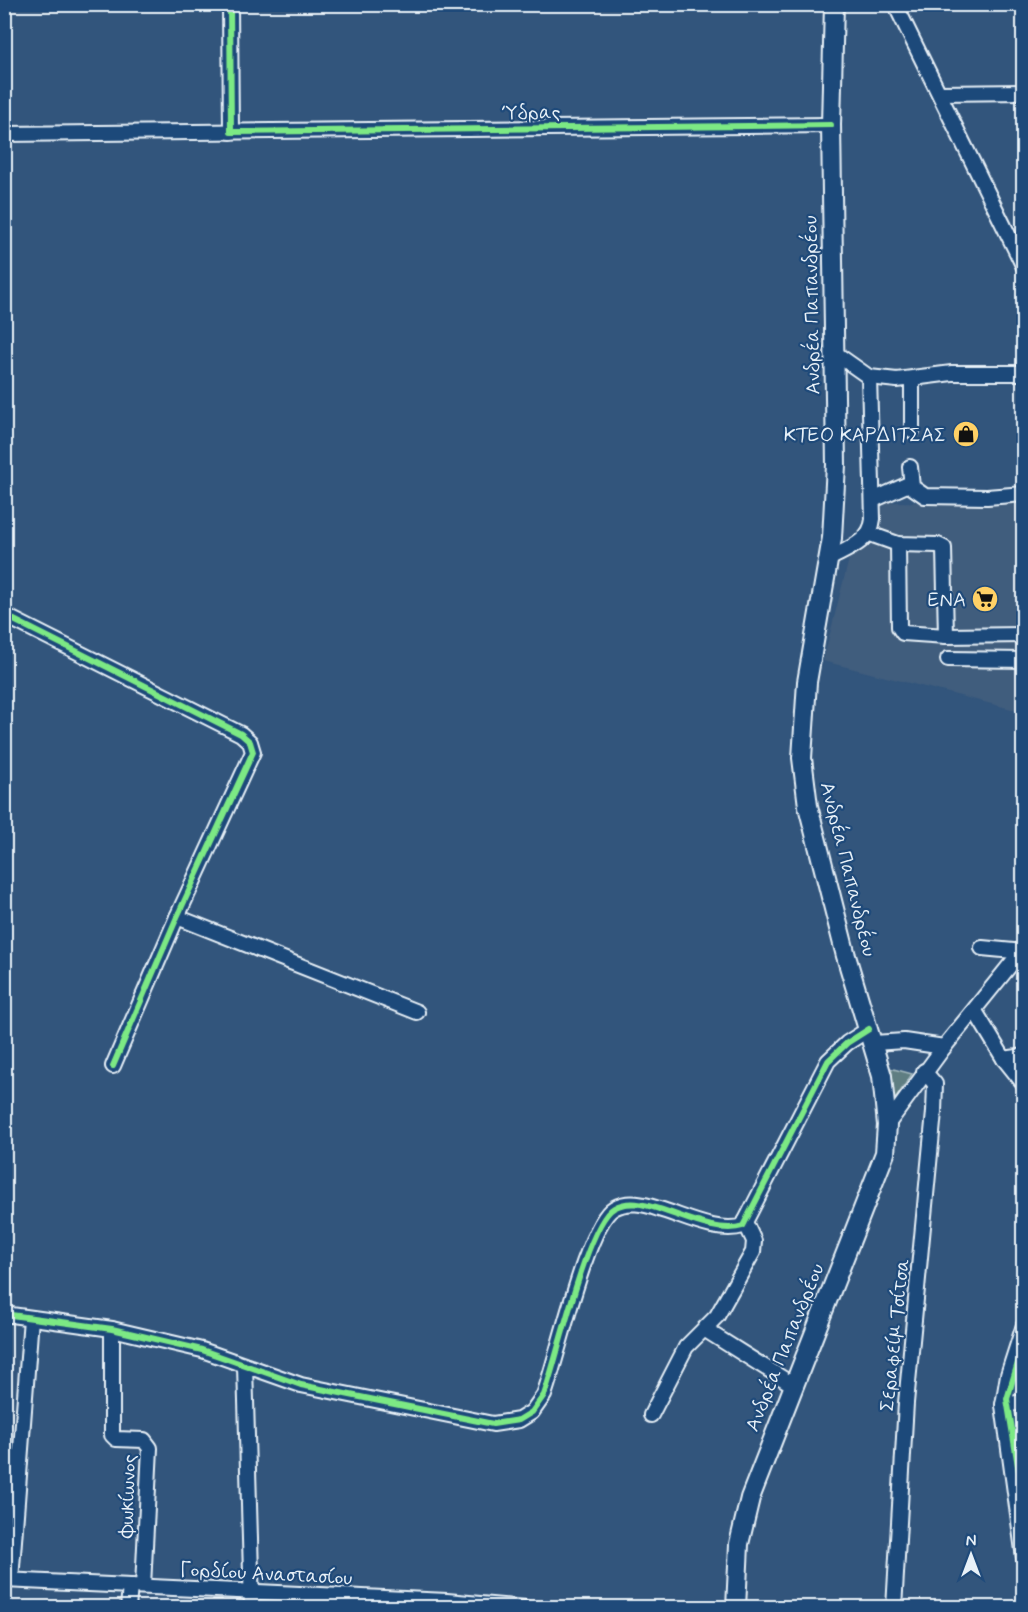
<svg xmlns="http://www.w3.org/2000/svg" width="1028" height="1612" font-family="Mynerve,sans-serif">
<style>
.built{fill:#405d7d}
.green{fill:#5e7e82;stroke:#a3b8bd;stroke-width:1.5}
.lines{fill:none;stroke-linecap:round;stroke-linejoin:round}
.minor-casing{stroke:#e8f1f8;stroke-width:18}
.major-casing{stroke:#e8f1f8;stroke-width:22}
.minor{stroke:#1f4a7a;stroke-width:14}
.major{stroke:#1f4a7a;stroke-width:18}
.cycleway-casing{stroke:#1f4a7a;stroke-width:10}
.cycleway{stroke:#7ce984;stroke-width:6}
.labels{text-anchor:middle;stroke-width:4.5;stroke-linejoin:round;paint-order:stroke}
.street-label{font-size:20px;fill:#e8f1f8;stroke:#1f4a7a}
.poi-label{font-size:20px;fill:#e8f1f8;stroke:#1f4a7a;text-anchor:end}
</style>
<rect width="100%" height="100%" fill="#32557c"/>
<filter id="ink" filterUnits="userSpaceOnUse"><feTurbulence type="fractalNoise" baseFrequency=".0167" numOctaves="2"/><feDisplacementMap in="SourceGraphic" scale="12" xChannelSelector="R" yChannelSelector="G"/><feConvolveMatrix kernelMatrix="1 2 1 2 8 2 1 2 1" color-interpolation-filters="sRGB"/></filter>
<g filter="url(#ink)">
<polygon class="built" points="877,502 1023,503 1023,712 823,661 850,555 877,541"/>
<g class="green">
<polygon points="886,1067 912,1074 896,1098 890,1098"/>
<polygon points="1023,1412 1023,1497 1010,1415"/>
</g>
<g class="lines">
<defs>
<g id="minor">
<polyline points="230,4 231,132"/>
<polyline points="895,4 1024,267"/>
<polyline points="940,93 1024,92"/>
<polyline points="4,134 831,125"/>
<polyline points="869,377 897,380 952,373 1024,373"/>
<polyline points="912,379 912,431"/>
<polyline points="910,467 912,487 925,496 987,497 1024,494"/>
<polyline points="873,500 911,483"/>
<polyline points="870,534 898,544 938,545 944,548 946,636"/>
<polyline points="898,544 899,627 903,633 946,636 1024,635"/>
<path d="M829,559c18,-10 42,-17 44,-40l-4,-142 -34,-24"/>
<polyline points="4,615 241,734 250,742 253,752 177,917 113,1066"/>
<polyline points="948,659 1024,660"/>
<polyline points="177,917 417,1012"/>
<polyline points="982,948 1024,952"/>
<polyline points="975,1011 1004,1059 1024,1084"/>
<polyline points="874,1043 904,1041 944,1047 1024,948"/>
<polyline points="1004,1059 1024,1056"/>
<polyline points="887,1125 944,1047"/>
<path d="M4,1314l108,15 90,21 99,35 192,39 26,-4 13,-8 12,-17c13,-35 43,-172 70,-187 14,-8 30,-4 45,1 24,7 59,25 84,17l85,-165 19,-18 22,-14"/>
<polyline points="1024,1325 1008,1375 1003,1405 1024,1558"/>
<polyline points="112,1329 112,1435 116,1439 144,1440 150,1448 143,1586"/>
<polyline points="704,1329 793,1385"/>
<polyline points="245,1366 252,1608"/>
<polyline points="1003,1405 1024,1402"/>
<polyline points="651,1415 686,1347 717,1316 753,1252 754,1241 745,1222"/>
<polyline points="4,1580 447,1601 525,1608"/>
<polyline points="11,1580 31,1318"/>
<polyline points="128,1608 130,1586"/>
<polyline points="894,1608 906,1403 934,1112 935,1084 924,1071"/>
</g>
<polyline id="major" points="736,1608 739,1544 750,1498 885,1153 887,1125 882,1076 846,956 808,806 802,758 807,682 832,538 836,465 831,125 834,4"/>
</defs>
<use href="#minor" class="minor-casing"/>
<use href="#major" class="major-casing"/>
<use href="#minor" class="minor"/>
<use href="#major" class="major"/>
<defs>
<g id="cycleway">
<polyline points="230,4 231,132 831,125"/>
<polyline points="4,615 241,734 250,742 253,752 177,917 113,1066"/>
<path d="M4,1314l108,15 90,21 99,35 192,39 26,-4 13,-8 12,-17c13,-35 43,-172 70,-187 14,-8 30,-4 45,1 24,7 59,25 84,17l85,-165 19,-18 22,-14"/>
<polyline points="1024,1343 1007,1399 1024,1502"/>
</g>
</defs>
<use href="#cycleway" class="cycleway-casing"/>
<use href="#cycleway" class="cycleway"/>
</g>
</g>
<defs>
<symbol id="shop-disc" viewBox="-11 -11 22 22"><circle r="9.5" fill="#ffd166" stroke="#1f4a7a"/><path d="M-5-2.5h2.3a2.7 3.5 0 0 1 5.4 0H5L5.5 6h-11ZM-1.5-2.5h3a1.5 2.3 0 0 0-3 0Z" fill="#111"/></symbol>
<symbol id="supermarket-disc" viewBox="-11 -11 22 22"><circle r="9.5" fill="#ffd166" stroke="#1f4a7a"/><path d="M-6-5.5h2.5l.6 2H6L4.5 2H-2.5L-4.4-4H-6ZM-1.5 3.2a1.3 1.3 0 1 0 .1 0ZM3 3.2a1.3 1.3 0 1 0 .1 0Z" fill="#111"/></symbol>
</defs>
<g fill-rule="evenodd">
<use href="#shop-disc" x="951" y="419" width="30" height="30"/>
<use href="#supermarket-disc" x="970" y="584" width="30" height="30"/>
</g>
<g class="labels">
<g class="street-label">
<text transform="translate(531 112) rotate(-1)" y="7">Ύδρας</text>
<text transform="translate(811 305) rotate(-91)" y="7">Ανδρέα Παπανδρέου</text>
<text transform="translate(849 869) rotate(76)" y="7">Ανδρέα Παπανδρέου</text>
<text transform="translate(894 1335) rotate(-84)" y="7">Σεραφείμ Τσίτσα</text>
<text transform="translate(784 1347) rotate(-68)" y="7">Ανδρέα Παπανδρέου</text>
<text transform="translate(127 1496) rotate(-88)" y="7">Φωκίωνος</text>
<text transform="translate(266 1573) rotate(3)" y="7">Γορδίου Αναστασίου</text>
</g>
<g class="poi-label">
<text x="946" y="441">ΚΤΕΟ ΚΑΡΔΙΤΣΑΣ</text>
<text x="966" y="606">ΕΝΑ</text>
</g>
</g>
<rect width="1028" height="1612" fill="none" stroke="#1f4a7a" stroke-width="24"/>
<rect x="12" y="12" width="1004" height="1588" fill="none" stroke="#e8f1f8" stroke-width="2" filter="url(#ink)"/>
<g transform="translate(971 1555)" stroke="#1f4a7a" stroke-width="4.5" paint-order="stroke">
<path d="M0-4.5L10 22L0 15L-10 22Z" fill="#e8f1f8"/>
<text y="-9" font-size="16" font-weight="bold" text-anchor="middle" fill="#e8f1f8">N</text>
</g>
</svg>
